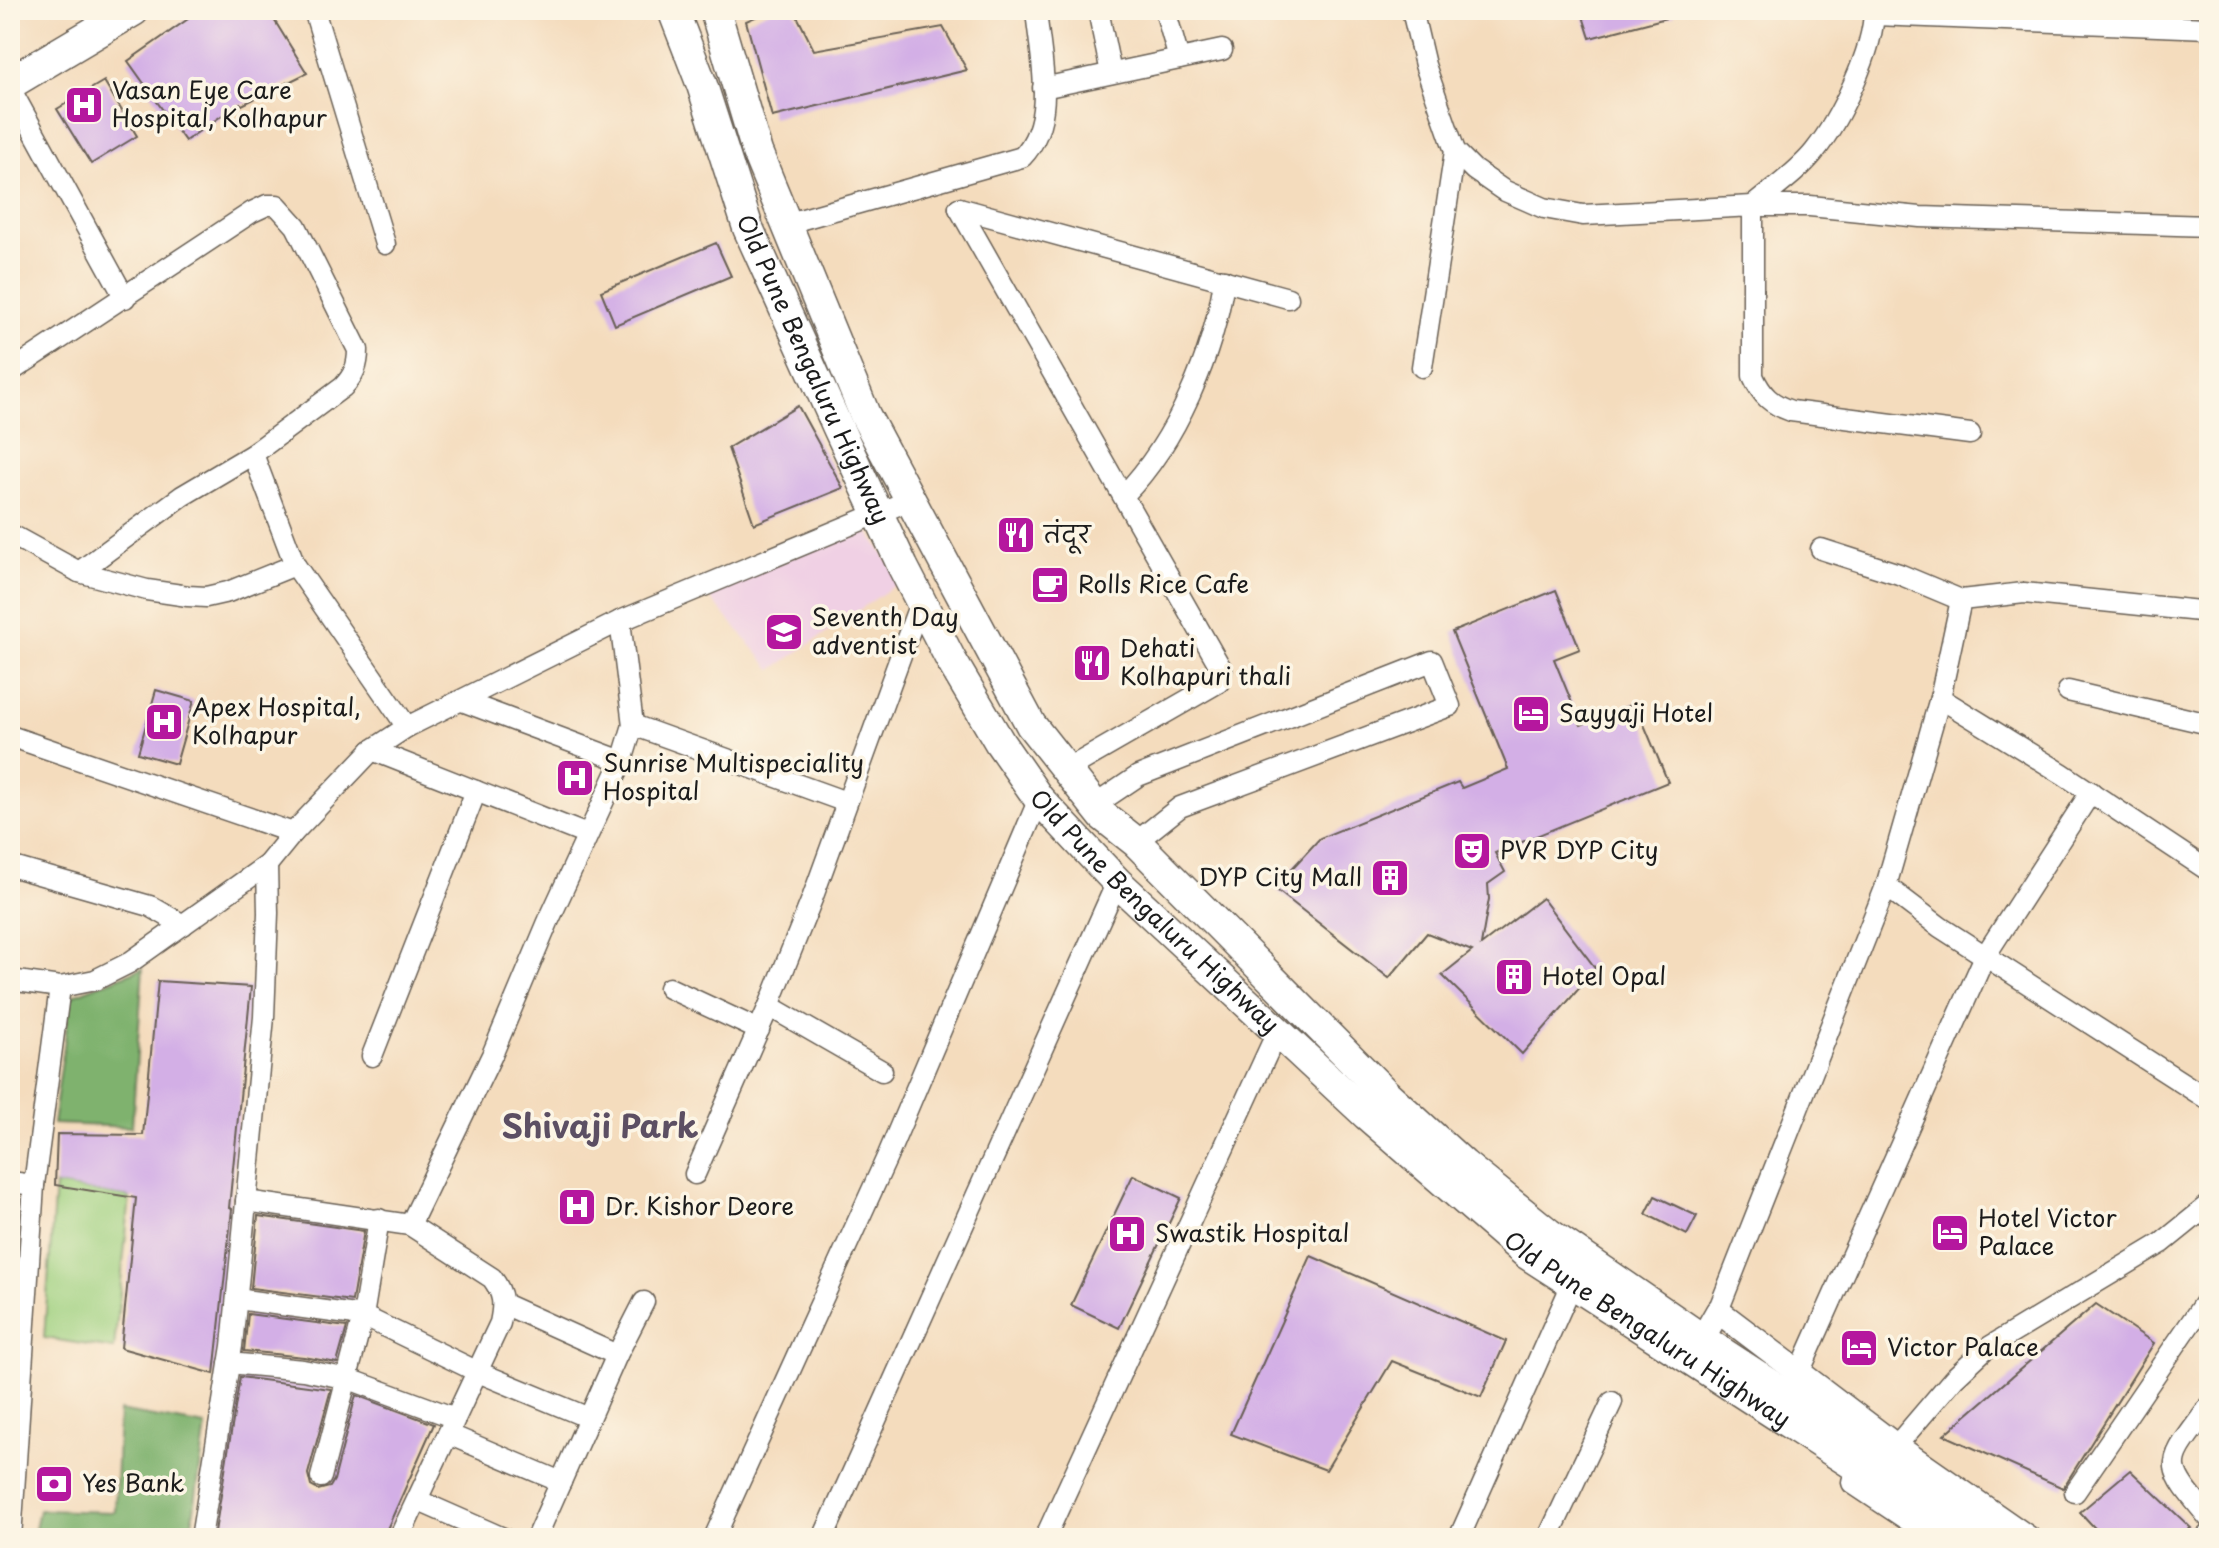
<svg xmlns="http://www.w3.org/2000/svg" width="2219" height="1548" font-family="'Playpen Sans','Playpen Sans Deva',sans-serif">
<style>
.built{fill:#f0d0e4}
.green{fill:#9fd07f;stroke:#5e764e;stroke-width:2}
.forest{fill:#7fb26e;stroke:#4e6745;stroke-width:2}
.building{fill:#d3afe6}
.lines{fill:none;stroke-linecap:round;stroke-linejoin:round}
.minor-casing{stroke:#685f54;stroke-width:23}
.tertiary-casing{stroke:#685f54;stroke-width:27}
.primary-casing{stroke:#685f54;stroke-width:33}
.trunk-casing{stroke:#685f54;stroke-width:35}
.minor{stroke:#fff;stroke-width:20}
.tertiary{stroke:#fff;stroke-width:24}
.primary{stroke:#fff;stroke-width:30}
.trunk{stroke:#fff;stroke-width:32}
.labels{text-anchor:middle;stroke-width:7;stroke-linejoin:round;paint-order:stroke}
.poi-label{font-size:24px;fill:#1c1c1c;stroke:#fcf5e5;text-anchor:start}
.street-label{font-size:24px;fill:#1c1c1c;stroke:#fcf5e5}
.district-label{font-size:32px;font-weight:bold;fill:#5c4f63;stroke:#fcf5e5}
</style>
<rect width="100%" height="100%" fill="#fcf5e5"/>
<filter id="ink" filterUnits="userSpaceOnUse"><feTurbulence type="fractalNoise" baseFrequency=".0125" numOctaves="2"/><feDisplacementMap in="SourceGraphic" scale="16" xChannelSelector="R" yChannelSelector="G"/><feConvolveMatrix kernelMatrix="1 2 1 2 8 2 1 2 1" color-interpolation-filters="sRGB"/></filter>
<filter id="wash" filterUnits="userSpaceOnUse"><feTurbulence type="fractalNoise" baseFrequency=".006" numOctaves="4" result="noise"/><feDisplacementMap in="SourceGraphic" scale="32" xChannelSelector="R" yChannelSelector="G"/><feGaussianBlur stdDeviation="1.8" result="paint"/><feColorMatrix in="noise" values="0 0 0 0 0 0 0 0 0 0 0 0 0 0 0 0 0 1.4 0 .05"/><feComposite in="paint" operator="in"/></filter>
<g filter="url(#wash)">
<rect width="100%" height="100%" fill="#f4dcbd"/>
<polygon class="built" points="865,527 901,581 772,670 706,593"/>
<polygon class="green" points="55,1185 130,1197 114,1349 44,1338"/>
<g class="forest">
<polygon points="143,968 132,1127 53,1124 71,996"/>
<polygon points="119,1411 206,1426 190,1538 84,1538 34,1534 39,1510 115,1512"/>
</g>
<g id="blocks">
<g class="building">
<polygon points="182,10 268,10 307,73 242,105 240,103 185,141 128,61 188,19"/>
<polygon points="771,10 794,10 814,50 943,27 967,70 772,117 746,21"/>
<polygon points="1581,10 1674,10 1674,16 1590,38"/>
<polygon points="104,81 137,136 91,164 57,109"/>
<polygon points="716,243 731,276 615,325 601,291"/>
<polygon points="798,406 843,488 754,524 728,448"/>
<polygon points="1556,590 1580,649 1554,659 1581,725 1635,703 1668,782 1495,853 1505,872 1488,884 1489,899 1481,945 1542,898 1596,969 1522,1054 1442,975 1472,951 1427,933 1389,978 1274,888 1320,838 1458,782 1462,788 1508,769 1452,632"/>
<polygon points="156,690 194,701 176,764 138,753"/>
<polygon points="158,981 251,987 229,1208 232,1209 214,1374 121,1348 136,1198 55,1185 57,1134 143,1135"/>
<polygon points="1133,1175 1181,1198 1119,1328 1071,1305"/>
<polygon points="1655,1196 1697,1216 1687,1235 1646,1214"/>
<polygon points="258,1216 364,1231 352,1301 251,1288"/>
<polygon points="1311,1256 1506,1341 1481,1397 1392,1361 1326,1470 1231,1434"/>
<polygon points="2096,1304 2154,1343 2063,1488 1944,1435"/>
<polygon points="248,1314 347,1327 337,1363 304,1357 244,1351"/>
<polygon points="240,1377 331,1389 308,1474 311,1486 318,1490 330,1487 334,1480 356,1395 434,1424 383,1538 214,1538"/>
<polygon points="2130,1470 2191,1528 2176,1538 2104,1538 2080,1512"/>
</g>
</g>
</g>
<g filter="url(#ink)">
<use href="#blocks" fill-opacity="0" stroke="#685f54" stroke-width="2"/>
<g class="lines">
<defs>
<g id="minor">
<polyline points="314,10 385,244"/>
<polyline points="1098,10 1111,73"/>
<polyline points="1165,10 1179,59"/>
<path d="M1412,10l13,55 30,86 19,19 29,20 41,18 39,7 170,-9v170c9,20 18,28 38,35l179,23"/>
<path d="M1874,10c0,40 -35,111 -60,142 -16,20 -41,37 -61,54h57l110,11 289,9"/>
<polyline points="1875,15 2209,28"/>
<polyline points="10,88 125,298"/>
<polyline points="1043,88 1222,50"/>
<polyline points="959,208 1222,670 1219,682 1066,770"/>
<polyline points="959,208 1288,298"/>
<path d="M785,224l237,-67c36,-37 18,-100 14,-147"/>
<polyline points="1422,367 1455,151"/>
<path d="M10,372l242,-160 15,-7h10l19,21 62,124c0,16 -4,25 -15,37l-90,67 -71,42 -103,76"/>
<path d="M1124,495c52,-53 90,-142 100,-215"/>
<polyline points="10,534 79,572 147,590 188,596 206,597 228,592 295,565 253,454"/>
<polyline points="1821,549 1899,574 1961,600"/>
<polyline points="295,565 407,727"/>
<polyline points="2068,691 2209,724"/>
<polyline points="1940,698 2063,774 2209,871"/>
<polyline points="462,701 622,761"/>
<polyline points="633,725 846,802"/>
<polyline points="10,736 293,833"/>
<polyline points="372,750 587,835"/>
<polyline points="1095,805 1138,776 1432,661 1450,706 1180,807 1136,842"/>
<polyline points="10,866 150,906 183,925"/>
<polyline points="1886,886 1940,927 2209,1100"/>
<polyline points="10,980 60,987 95,980 129,963 267,865 293,833 372,750 407,727 620,621 910,500"/>
<polyline points="669,988 759,1030"/>
<polyline points="769,1006 882,1071"/>
<polyline points="372,1056 476,791"/>
<polyline points="695,1174 769,1006 812,899 921,600"/>
<polyline points="10,1182 34,1185"/>
<path d="M246,1201l164,24 82,53c12,16 12,26 8,45l-101,215"/>
<polyline points="410,1225 492,1055 548,922 622,761 633,725 620,621"/>
<polyline points="237,1299 363,1316 478,1372 589,1418"/>
<polyline points="504,1304 617,1355"/>
<polyline points="1718,1311 1886,886 1940,698 1961,600 2024,593 2209,612"/>
<polyline points="229,1363 303,1370 349,1379 455,1418"/>
<polyline points="1799,1373 1985,956 2091,792"/>
<path d="M2209,1407c-43,59 -48,54 0,111"/>
<polyline points="448,1434 561,1482"/>
<polyline points="1896,1446 1954,1378 1984,1350 2162,1243 2209,1205"/>
<polyline points="321,1477 363,1316 379,1219"/>
<polyline points="2075,1492 2209,1296"/>
<polyline points="419,1501 503,1538"/>
<polyline points="11,1538 34,1185 60,987"/>
<polyline points="201,1538 232,1346 264,1017 268,913 267,865"/>
<polyline points="536,1538 617,1355 644,1302"/>
<polyline points="714,1538 888,1155 1039,799"/>
<polyline points="823,1538 1117,882"/>
<polyline points="1045,1538 1278,1030"/>
<polyline points="1459,1538 1576,1275"/>
<polyline points="1548,1538 1612,1402"/>
<polyline points="2205,1538 2209,1534"/>
</g>
<g id="tertiary">
<polyline points="1702,1339 1718,1311 1896,1446 2028,1538"/>
<polyline points="1854,1482 1938,1538"/>
</g>
<g id="primary">
<path id="s1" d="M673,10l29,75 46,143 91,202 64,137 48,93 49,83 39,56 78,83 250,233 160,139 355,229 92,55"/>
<polyline points="715,10 757,152 865,415 1031,725 1103,816 1136,842 1386,1094 1464,1165 1548,1233 1718,1350 2006,1538"/>
</g>
<polyline id="trunk" points="10,83 133,10"/>
</defs>
<use href="#minor" class="minor-casing"/>
<use href="#tertiary" class="tertiary-casing"/>
<use href="#primary" class="primary-casing"/>
<use href="#trunk" class="trunk-casing"/>
<use href="#minor" class="minor"/>
<use href="#tertiary" class="tertiary"/>
<use href="#primary" class="primary"/>
<use href="#trunk" class="trunk"/>
</g>
</g>
<defs>
<symbol id="hospital-square" viewBox="-11 -11 22 22"><rect x="-9" y="-9" width="18" height="18" rx="4" fill="#b5179e" stroke="#fcf5e5"/><path d="M-5-5h3v3.5h4V-5h3V5h-3V1.5h-4V5h-3Z" fill="#fff"/></symbol>
<symbol id="restaurant-square" viewBox="-11 -11 22 22"><rect x="-9" y="-9" width="18" height="18" rx="4" fill="#b5179e" stroke="#fcf5e5"/><path d="M-5-6h1v4h1v-4h1v4h1v-4h1v5L-1.5 .5V6h-2V.5L-5-1ZM5-6V6H3V1.5H1.5Q1.5-4 5-6Z" fill="#fff"/></symbol>
<symbol id="cafe-square" viewBox="-11 -11 22 22"><rect x="-9" y="-9" width="18" height="18" rx="4" fill="#b5179e" stroke="#fcf5e5"/><path d="M-5.5-4.5H6V0H3Q3 3.5 0 3.5H-2.5Q-5.5 3.5-5.5 0ZM3-3.2v2h1.7v-2ZM-6 4.5H4V6H-6Z" fill="#fff"/></symbol>
<symbol id="school-square" viewBox="-11 -11 22 22"><rect x="-9" y="-9" width="18" height="18" rx="4" fill="#b5179e" stroke="#fcf5e5"/><path d="M0-5L7-2L0 1L-7-2ZM-4 1L0 2.5L4 1V4Q0 6-4 4Z" fill="#fff"/></symbol>
<symbol id="hotel-square" viewBox="-11 -11 22 22"><rect x="-9" y="-9" width="18" height="18" rx="4" fill="#b5179e" stroke="#fcf5e5"/><path d="M-6-4.5h1.5V1H6V5H4.5V3h-9V5H-6ZM-4 0a1.8 1.8 0 1 1 3.6 0ZM.5 0V-2.5h3Q6-2.5 6 0Z" fill="#fff"/></symbol>
<symbol id="theatre-square" viewBox="-11 -11 22 22"><rect x="-9" y="-9" width="18" height="18" rx="4" fill="#b5179e" stroke="#fcf5e5"/><path d="M-5-5.5Q0-4 5-5.5V0Q5 5 0 6Q-5 5-5 0ZM-3.3-2.5H-1v1.5H-3.3ZM1-2.5H3.3v1.5H1ZM-2.8 1Q0 5.5 2.8 1Z" fill="#fff"/></symbol>
<symbol id="building-square" viewBox="-11 -11 22 22"><rect x="-9" y="-9" width="18" height="18" rx="4" fill="#b5179e" stroke="#fcf5e5"/><path d="M-4-6H4V6H1V3H-1V6H-4ZM-2.5-4.3h1.7v1.8h-1.7ZM.8-4.3h1.7v1.8H.8ZM-2.5-1h1.7V.8h-1.7ZM.8-1h1.7V.8H.8Z" fill="#fff"/></symbol>
<symbol id="bank-square" viewBox="-11 -11 22 22"><rect x="-9" y="-9" width="18" height="18" rx="4" fill="#b5179e" stroke="#fcf5e5"/><path d="M-6-4H6V4H-6ZM0-2.3a2.3 2.3 0 1 0 0 4.6a2.3 2.3 0 1 0 0-4.6Z" fill="#fff"/></symbol>
</defs>
<g fill-rule="evenodd">
<use href="#hospital-square" x="62" y="83" width="44" height="44"/>
<use href="#restaurant-square" x="994" y="513" width="44" height="44"/>
<use href="#cafe-square" x="1028" y="563" width="44" height="44"/>
<use href="#school-square" x="762" y="610" width="44" height="44"/>
<use href="#restaurant-square" x="1070" y="641" width="44" height="44"/>
<use href="#hotel-square" x="1509" y="692" width="44" height="44"/>
<use href="#hospital-square" x="142" y="700" width="44" height="44"/>
<use href="#hospital-square" x="553" y="756" width="44" height="44"/>
<use href="#theatre-square" x="1450" y="829" width="44" height="44"/>
<use href="#building-square" x="1368" y="856" width="44" height="44"/>
<use href="#building-square" x="1492" y="955" width="44" height="44"/>
<use href="#hospital-square" x="555" y="1185" width="44" height="44"/>
<use href="#hotel-square" x="1928" y="1211" width="44" height="44"/>
<use href="#hospital-square" x="1105" y="1212" width="44" height="44"/>
<use href="#hotel-square" x="1837" y="1326" width="44" height="44"/>
<use href="#bank-square" x="32" y="1462" width="44" height="44"/>
</g>
<g class="labels">
<g class="poi-label">
<text x="112" y="99">Vasan Eye Care<tspan x="112" dy="28">Hospital, Kolhapur</tspan></text>
<text x="1044" y="543">तंदूर</text>
<text x="1078" y="593">Rolls Rice Cafe</text>
<text x="812" y="626">Seventh Day<tspan x="812" dy="28">adventist</tspan></text>
<text x="1120" y="657">Dehati<tspan x="1120" dy="28">Kolhapuri thali</tspan></text>
<text x="192" y="716">Apex Hospital,<tspan x="192" dy="28">Kolhapur</tspan></text>
<text x="1559" y="722">Sayyaji Hotel</text>
<text x="603" y="772">Sunrise Multispeciality<tspan x="603" dy="28">Hospital</tspan></text>
<text x="1500" y="859">PVR DYP City</text>
<text x="1362" y="886" text-anchor="end">DYP City Mall</text>
<text x="1542" y="985">Hotel Opal</text>
<text x="605" y="1215">Dr. Kishor Deore</text>
<text x="1978" y="1227">Hotel Victor<tspan x="1978" dy="28">Palace</tspan></text>
<text x="1155" y="1242">Swastik Hospital</text>
<text x="1887" y="1356">Victor Palace</text>
<text x="82" y="1492">Yes Bank</text>
</g>
<g class="street-label">
<text dy="8" stroke="none"><textPath href="#s1" startOffset="386">Old Pune Bengaluru Highway</textPath></text>
<text dy="8" stroke="none"><textPath href="#s1" startOffset="1034">Old Pune Bengaluru Highway</textPath></text>
<text dy="8" stroke="none"><textPath href="#s1" startOffset="1682">Old Pune Bengaluru Highway</textPath></text>
</g>
<g class="district-label">
<text x="600" y="1138">Shivaji Park</text>
</g>
</g>
<rect width="2219" height="1548" fill="none" stroke="#fcf5e5" stroke-width="40"/>
</svg>
